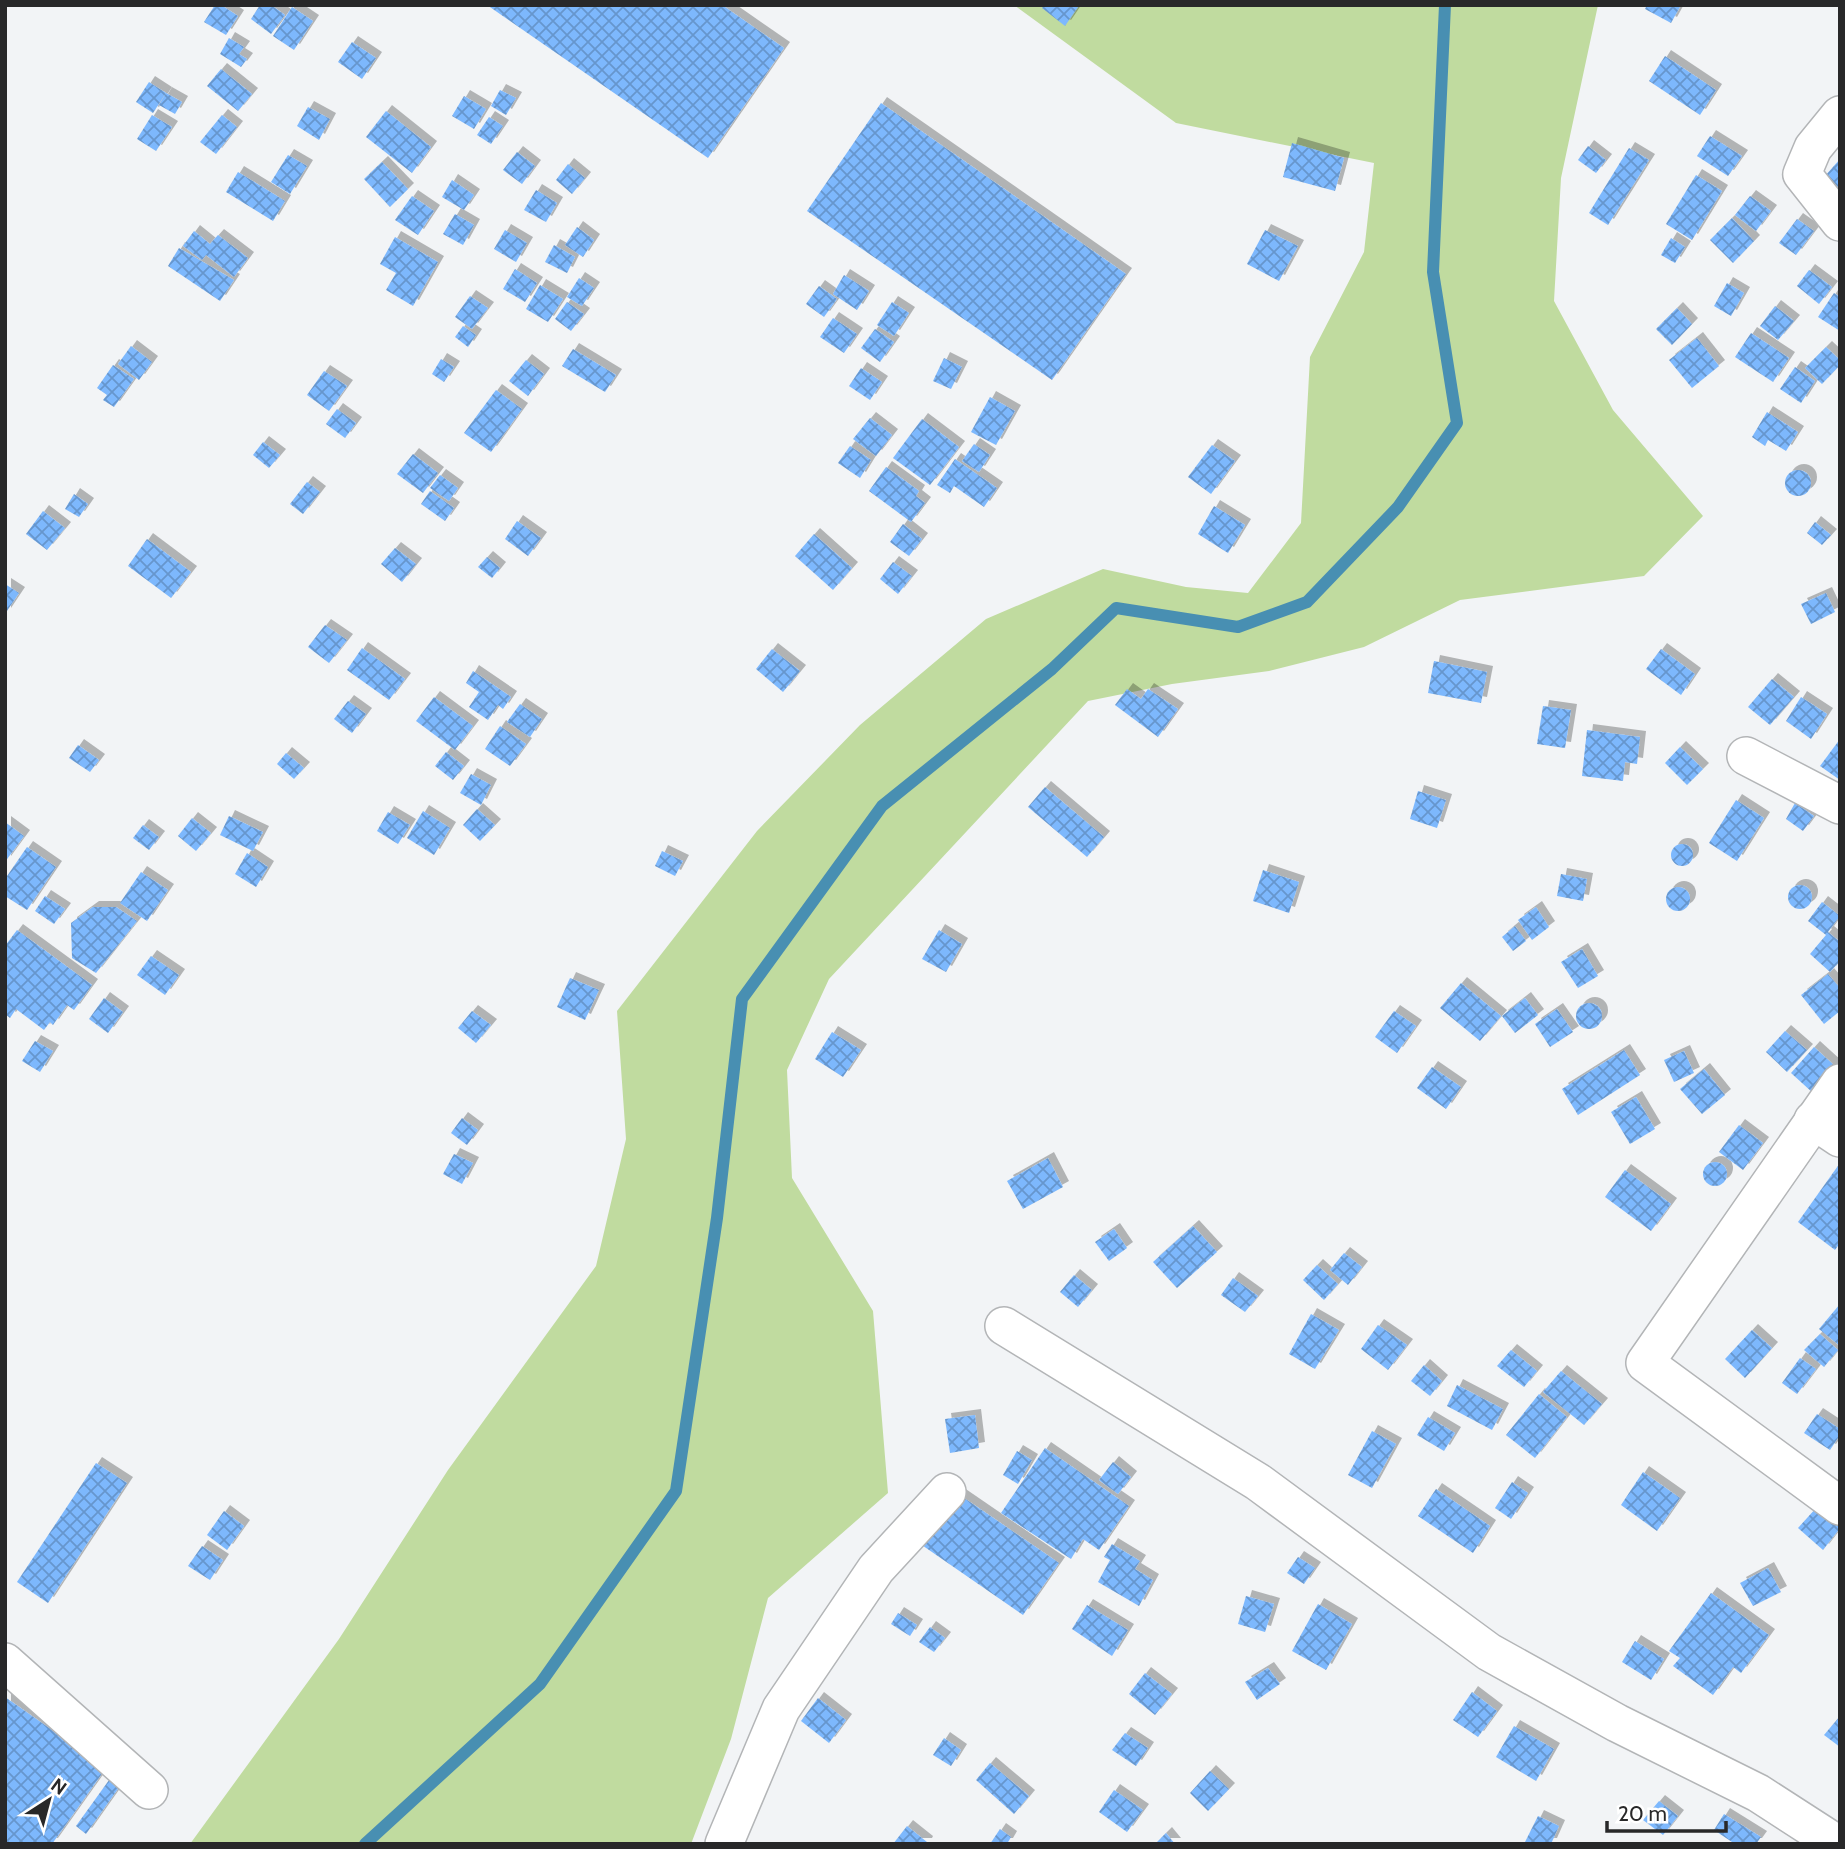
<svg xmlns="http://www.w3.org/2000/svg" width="1845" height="1849" font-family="Cabin,sans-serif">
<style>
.green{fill:#c0db9f}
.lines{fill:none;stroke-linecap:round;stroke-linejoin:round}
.stream{stroke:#488fb2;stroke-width:12}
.building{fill:url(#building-cross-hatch);filter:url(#shadow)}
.street-casing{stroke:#b3b5b7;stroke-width:40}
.street{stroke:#fff;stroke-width:37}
</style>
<defs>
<pattern id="building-cross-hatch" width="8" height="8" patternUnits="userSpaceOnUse" patternTransform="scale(1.75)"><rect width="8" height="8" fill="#7db8fd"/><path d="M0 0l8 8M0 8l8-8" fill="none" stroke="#6696cd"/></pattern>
<filter id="shadow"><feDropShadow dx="6" dy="-6" stdDeviation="0" flood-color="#0004"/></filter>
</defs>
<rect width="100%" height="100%" fill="#f2f4f6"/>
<polygon class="green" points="1014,5 1598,5 1561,178 1554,301 1613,410 1703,516 1644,576 1460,600 1364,647 1269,671 1172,684 1088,701 829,979 787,1070 792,1178 873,1311 888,1493 768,1598 731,1739 691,1844 190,1844 339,1639 448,1470 596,1266 626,1139 617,1011 757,831 860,725 986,619 1103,569 1186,587 1248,593 1301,523 1310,357 1364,252 1374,163 1176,123"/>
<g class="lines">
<polyline class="stream" points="365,1844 540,1684 676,1491 717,1218 742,999 882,806 1052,669 1116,608 1238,627 1307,602 1398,507 1457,423 1433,272 1445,5"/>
</g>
<g class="building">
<polygon points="215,5 221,5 238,16 226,35 204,22"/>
<polygon points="260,5 271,5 285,15 271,34 251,19"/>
<polygon points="487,5 722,5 784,48 708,158"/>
<polygon points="1045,5 1075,5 1078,7 1065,26 1042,8"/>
<polygon points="1647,5 1681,5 1671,23 1645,9"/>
<polygon points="292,7 313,21 294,50 273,36"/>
<polygon points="229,38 244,47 239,54 247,59 241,67 220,54"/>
<polygon points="352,42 376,58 362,79 338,62"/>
<polygon points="1665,56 1716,90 1700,115 1649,81"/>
<polygon points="221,69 252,94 238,111 207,86"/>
<polygon points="149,82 166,93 153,113 136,102"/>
<polygon points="500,90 516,98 506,115 491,106"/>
<polygon points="166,93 182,102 175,114 159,105"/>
<polygon points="464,96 486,109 474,129 452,116"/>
<polygon points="881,103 1126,274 1052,380 807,211"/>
<polygon points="308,107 330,119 319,140 297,126"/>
<polygon points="386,111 431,147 412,173 366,137"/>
<polygon points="152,115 172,127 156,151 137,139"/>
<polygon points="222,115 237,127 216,154 200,142"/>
<polygon points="489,117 503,126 491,144 477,135"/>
<polygon points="1710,136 1742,156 1728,176 1697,156"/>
<polygon points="1292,143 1344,158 1335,191 1283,177"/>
<polygon points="1588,146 1606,160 1596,173 1578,160"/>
<polygon points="1629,148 1649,160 1608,225 1589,213"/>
<polygon points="517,152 535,166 522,184 503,170"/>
<polygon points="288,155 307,166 290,194 271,182"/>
<polygon points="1840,159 1840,189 1825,176"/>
<polygon points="382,162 408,189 390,207 364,179"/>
<polygon points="568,164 585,178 572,194 556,180"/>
<polygon points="238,172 285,201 273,221 226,192"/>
<polygon points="1696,175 1722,191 1692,240 1666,224"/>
<polygon points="452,180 474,195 464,210 442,197"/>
<polygon points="536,190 557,203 546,222 524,210"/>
<polygon points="412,196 434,211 418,235 395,220"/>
<polygon points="1750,196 1771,211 1756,231 1735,215"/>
<polygon points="455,214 474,225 463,245 443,234"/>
<polygon points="1732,218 1754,241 1733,263 1710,240"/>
<polygon points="1797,219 1814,231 1796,255 1779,243"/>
<polygon points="577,227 594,240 583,257 565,245"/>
<polygon points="505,230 527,243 516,262 494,249"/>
<polygon points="1265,230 1298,246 1279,281 1247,264"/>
<polygon points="194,231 210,244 218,235 248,258 234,277 206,255 202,260 183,246"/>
<polygon points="395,237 438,262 413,306 386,290 396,273 380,264"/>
<polygon points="1671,238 1685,247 1675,263 1661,255"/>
<polygon points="554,245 575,257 567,273 545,262"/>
<polygon points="179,248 234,280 220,301 168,266"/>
<polygon points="515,269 537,283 525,302 503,289"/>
<polygon points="1809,270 1832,287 1819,304 1797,286"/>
<polygon points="844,275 869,291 857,310 833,294"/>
<polygon points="579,278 594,288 582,306 567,297"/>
<polygon points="1727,283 1744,293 1731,316 1714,306"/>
<polygon points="540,285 563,299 548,322 526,309"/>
<polygon points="819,286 837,299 824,317 806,304"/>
<polygon points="1834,293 1840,297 1840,331 1818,317"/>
<polygon points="470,296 488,308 472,329 455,317"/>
<polygon points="567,302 584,314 571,331 555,319"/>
<polygon points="892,302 909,313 894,336 877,325"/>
<polygon points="1775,306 1794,321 1778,340 1760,326"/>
<polygon points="1677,308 1692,324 1672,345 1656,329"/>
<polygon points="833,318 857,334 844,353 820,337"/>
<polygon points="463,326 476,335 468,347 455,337"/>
<polygon points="875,329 894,342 880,362 861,348"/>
<polygon points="1751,333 1789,358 1773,382 1735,357"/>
<polygon points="1697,338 1719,366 1692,388 1669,360"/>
<polygon points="131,346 152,362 139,380 118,364"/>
<polygon points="1826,347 1840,360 1840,365 1822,384 1805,368"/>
<polygon points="573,349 616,375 605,392 562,366"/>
<polygon points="944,358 962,367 951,389 933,381"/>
<polygon points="441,359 454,367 444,382 432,374"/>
<polygon points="526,360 544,374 528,396 509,381"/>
<polygon points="113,365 134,379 114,407 103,400 107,395 97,388"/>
<polygon points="1795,367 1815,381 1801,403 1780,389"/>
<polygon points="861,368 882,382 870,400 849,386"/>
<polygon points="324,371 347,386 329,411 307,395"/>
<polygon points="496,390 522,409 491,452 464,433"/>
<polygon points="990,397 1015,411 996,445 971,432"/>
<polygon points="337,409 356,423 345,438 326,424"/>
<polygon points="1767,412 1798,432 1786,451 1768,440 1765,446 1752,437"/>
<polygon points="870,418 892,435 876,456 853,439"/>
<polygon points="922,419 959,447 930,485 893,458"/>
<polygon points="263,442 280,455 269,468 253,455"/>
<polygon points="974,444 990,455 979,472 962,461"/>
<polygon points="1212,445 1235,461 1211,494 1188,477"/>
<polygon points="850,446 871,460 860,478 838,463"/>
<polygon points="413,454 438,473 423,493 397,474"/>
<polygon points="955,459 997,488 984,507 954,486 950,493 937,485"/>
<polygon points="886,467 919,491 916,496 925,503 911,522 869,491"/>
<circle cx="1798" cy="483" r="13"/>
<polygon points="440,475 458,488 449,501 430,488"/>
<polygon points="307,482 320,492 303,514 290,504"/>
<polygon points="430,491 454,508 445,521 421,504"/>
<polygon points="74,494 88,504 79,517 65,509"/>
<polygon points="1214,506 1245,525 1228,553 1198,534"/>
<polygon points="43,511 65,528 47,550 26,534"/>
<polygon points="517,521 541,538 528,556 505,539"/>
<polygon points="1815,522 1831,535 1822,545 1807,533"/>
<polygon points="903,524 922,539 909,556 890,542"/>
<polygon points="814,534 852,568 833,590 795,556"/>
<polygon points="147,539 191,572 171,598 128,566"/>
<polygon points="395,548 416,564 402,582 381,564"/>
<polygon points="487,557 500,568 492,578 478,567"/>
<polygon points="893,562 912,576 898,594 880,579"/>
<polygon points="5,584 19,593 5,614"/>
<polygon points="1826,593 1835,612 1811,624 1801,604"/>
<polygon points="325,625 347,640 329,663 308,647"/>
<polygon points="362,648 405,679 389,700 347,670"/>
<polygon points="772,649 800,671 783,692 756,669"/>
<polygon points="1661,649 1695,674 1681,695 1646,669"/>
<polygon points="1434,661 1487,672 1481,703 1428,693"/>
<polygon points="473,671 511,697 503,709 498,705 488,720 469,707 479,692 466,683"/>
<polygon points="1772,679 1794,697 1770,725 1748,707"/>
<polygon points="1127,689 1141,699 1148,689 1178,709 1158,737 1115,705"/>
<polygon points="434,697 473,726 455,750 416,721"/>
<polygon points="1801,697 1827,714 1811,739 1786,721"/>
<polygon points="348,701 366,714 352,733 334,719"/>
<polygon points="520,704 542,719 530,737 507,722"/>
<polygon points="1543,706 1571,710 1565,748 1537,744"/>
<polygon points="500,726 526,744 510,766 485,749"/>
<polygon points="1587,730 1640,737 1637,764 1625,762 1623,781 1582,776"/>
<polygon points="1840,739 1840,780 1820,766"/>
<polygon points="78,745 99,760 90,772 69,758"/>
<polygon points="1680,747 1703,769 1687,785 1665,763"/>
<polygon points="446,752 464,766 453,780 435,766"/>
<polygon points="286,753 304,768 294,779 277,764"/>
<polygon points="471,774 491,785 481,805 460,793"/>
<polygon points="1045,787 1104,837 1087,857 1028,807"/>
<polygon points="1418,791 1446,800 1437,828 1410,819"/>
<polygon points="1736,800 1764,818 1737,861 1709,843"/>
<polygon points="1795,803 1814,816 1803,831 1786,819"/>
<polygon points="477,809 495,825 480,841 463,825"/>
<polygon points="423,811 450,828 434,855 407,838"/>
<polygon points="388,812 410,825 398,844 377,831"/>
<polygon points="229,816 263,832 253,851 220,835"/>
<polygon points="192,818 211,833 196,851 178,836"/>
<polygon points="5,822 24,836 5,862"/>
<polygon points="143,825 159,837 149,850 133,838"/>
<circle cx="1682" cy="855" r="11"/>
<polygon points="27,847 56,867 27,910 5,896 5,879"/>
<polygon points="662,851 683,861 675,876 655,866"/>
<polygon points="247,853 268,867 256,887 235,874"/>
<polygon points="1263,870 1299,882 1289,913 1253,901"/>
<polygon points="141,872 168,890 147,921 120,903"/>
<polygon points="1561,874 1587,879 1583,901 1557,896"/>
<circle cx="1800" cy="897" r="12"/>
<circle cx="1678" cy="899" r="12"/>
<polygon points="45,896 65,909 54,924 35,911"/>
<polygon points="1822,902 1840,916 1828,932 1840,942 1840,961 1830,972 1810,954 1826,935 1808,921"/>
<polygon points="93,907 116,907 137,921 96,973 72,958 71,923"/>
<polygon points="1536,907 1549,927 1532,940 1518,920"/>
<polygon points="1515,926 1526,941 1513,951 1502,937"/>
<polygon points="17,930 92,985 74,1010 67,1005 53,1025 50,1022 44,1030 16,1009 10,1018 5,1014 5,946"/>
<polygon points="939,930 962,944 946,972 922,959"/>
<polygon points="1582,949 1598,976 1578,988 1561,962"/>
<polygon points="151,956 179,975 165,995 137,975"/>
<polygon points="1828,974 1840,988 1840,1011 1824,1024 1801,995"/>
<polygon points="570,978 599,990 585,1020 557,1007"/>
<polygon points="1461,983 1501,1016 1480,1041 1440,1008"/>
<polygon points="104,998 123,1012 108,1033 89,1019"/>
<polygon points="1525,998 1538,1015 1515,1033 1502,1016"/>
<circle cx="1589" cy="1016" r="13"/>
<polygon points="1557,1009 1573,1032 1550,1047 1535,1024"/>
<polygon points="472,1011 491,1025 476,1043 458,1028"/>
<polygon points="1394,1011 1416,1026 1397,1053 1375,1037"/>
<polygon points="1785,1031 1807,1050 1787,1072 1766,1052"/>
<polygon points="832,1032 861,1050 843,1077 815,1059"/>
<polygon points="35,1041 53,1051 40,1072 22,1061"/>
<polygon points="1814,1047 1836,1067 1813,1093 1791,1073"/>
<polygon points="1624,1050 1640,1075 1578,1115 1562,1089"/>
<polygon points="1684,1051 1694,1073 1674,1082 1664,1060"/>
<polygon points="1432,1067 1461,1087 1446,1109 1417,1088"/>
<polygon points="1704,1069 1725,1095 1702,1114 1680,1089"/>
<polygon points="1636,1097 1655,1129 1630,1144 1611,1112"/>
<polygon points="462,1118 478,1130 467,1145 451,1133"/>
<polygon points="1739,1125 1763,1143 1743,1170 1719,1152"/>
<polygon points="454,1154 473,1163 462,1184 443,1174"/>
<polygon points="1048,1158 1063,1187 1023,1209 1007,1181"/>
<circle cx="1715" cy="1174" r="12"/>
<polygon points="1840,1163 1840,1243 1835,1250 1798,1222"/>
<polygon points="1625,1170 1671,1204 1651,1231 1605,1197"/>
<polygon points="1193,1226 1217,1252 1177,1288 1153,1262"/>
<polygon points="1114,1229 1127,1248 1109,1261 1095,1242"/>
<polygon points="1344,1253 1362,1267 1348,1285 1330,1270"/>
<polygon points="1317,1265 1338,1284 1324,1300 1303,1280"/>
<polygon points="1074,1275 1092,1290 1078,1307 1060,1292"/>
<polygon points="1233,1278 1258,1296 1245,1312 1221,1295"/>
<polygon points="1840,1304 1840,1346 1819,1329"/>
<polygon points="1311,1314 1339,1330 1315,1369 1289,1354"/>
<polygon points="1378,1325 1407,1345 1388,1370 1361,1349"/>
<polygon points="1752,1330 1772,1348 1745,1378 1725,1359"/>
<polygon points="1820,1334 1838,1350 1824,1367 1804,1350"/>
<polygon points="1511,1350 1537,1371 1524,1387 1497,1366"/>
<polygon points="1800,1358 1816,1369 1797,1394 1782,1383"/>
<polygon points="1424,1365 1442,1381 1430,1396 1411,1381"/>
<polygon points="1561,1371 1602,1404 1584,1425 1543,1392"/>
<polygon points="1457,1385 1503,1409 1492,1430 1447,1406"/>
<polygon points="1539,1394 1567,1417 1535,1458 1506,1435"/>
<polygon points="1817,1414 1840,1429 1840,1435 1830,1450 1804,1433"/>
<polygon points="975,1415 979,1448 950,1453 945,1419"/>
<polygon points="1428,1417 1455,1433 1444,1451 1417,1435"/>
<polygon points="1372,1431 1396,1444 1372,1488 1348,1475"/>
<polygon points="1045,1448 1129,1506 1099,1550 1083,1539 1071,1559 1001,1513"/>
<polygon points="1017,1451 1032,1460 1018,1484 1003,1475"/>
<polygon points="1113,1462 1131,1477 1118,1494 1099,1480"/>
<polygon points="96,1463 127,1483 48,1603 17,1582"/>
<polygon points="1643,1472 1680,1498 1657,1531 1621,1505"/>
<polygon points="1512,1482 1528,1493 1511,1519 1495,1508"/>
<polygon points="951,1489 1059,1563 1023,1615 916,1541"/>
<polygon points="1436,1489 1490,1526 1473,1553 1418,1516"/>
<polygon points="1817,1507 1840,1528 1823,1550 1798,1528"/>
<polygon points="224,1511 244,1526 227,1550 207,1535"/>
<polygon points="1112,1544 1140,1561 1135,1569 1153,1580 1139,1606 1098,1582 1110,1560 1104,1557"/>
<polygon points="202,1546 223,1560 210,1580 188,1566"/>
<polygon points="1298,1557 1315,1568 1304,1584 1287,1573"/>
<polygon points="1768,1568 1781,1592 1753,1606 1740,1583"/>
<polygon points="1711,1593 1769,1635 1741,1673 1733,1667 1713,1695 1673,1666 1680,1658 1669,1651"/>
<polygon points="1246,1596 1274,1604 1265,1632 1238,1624"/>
<polygon points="1318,1604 1352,1624 1326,1670 1292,1651"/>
<polygon points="1087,1605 1128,1630 1112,1656 1072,1629"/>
<polygon points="898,1613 917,1625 910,1636 891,1624"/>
<polygon points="930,1627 945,1638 934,1652 919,1642"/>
<polygon points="1635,1641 1664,1659 1651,1680 1622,1662"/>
<polygon points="1268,1668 1280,1684 1257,1700 1245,1682"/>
<polygon points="1145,1673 1172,1694 1155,1715 1129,1694"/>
<polygon points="1472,1692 1497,1711 1478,1737 1453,1720"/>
<polygon points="5,1697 106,1768 52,1844 5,1844"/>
<polygon points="818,1698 846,1720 829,1743 801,1721"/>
<polygon points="1840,1716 1840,1747 1824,1735"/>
<polygon points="1514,1726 1554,1749 1536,1781 1496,1757"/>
<polygon points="1125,1733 1148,1748 1136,1766 1112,1750"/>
<polygon points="944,1738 961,1750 951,1766 933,1755"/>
<polygon points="990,1763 1029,1796 1014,1814 976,1780"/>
<polygon points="117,1769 127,1776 86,1834 76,1826"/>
<polygon points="1210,1771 1229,1789 1208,1811 1190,1793"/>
<polygon points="1114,1790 1143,1810 1127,1832 1099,1812"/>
<polygon points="1659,1801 1678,1816 1663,1835 1643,1820"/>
<polygon points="1724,1814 1761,1837 1756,1844 1735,1844 1714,1830"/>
<polygon points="1538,1816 1559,1826 1551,1844 1524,1844"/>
<polygon points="907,1826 927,1842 926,1844 893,1844"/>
<polygon points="1000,1829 1011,1837 1007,1844 990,1844"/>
<polygon points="1166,1833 1175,1844 1155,1844"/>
</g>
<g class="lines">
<defs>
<g id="street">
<polyline points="1840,115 1813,148 1802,174 1840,222"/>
<polyline points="1746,756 1840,805"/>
<polyline points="1840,1083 1645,1363 1840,1506"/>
<polyline points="1813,1120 1840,1138"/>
<polyline points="1004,1326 1258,1482 1489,1652 1617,1723 1758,1793 1837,1844"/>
<polyline points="5,1662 149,1790"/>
<polyline points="724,1844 781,1709 876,1569 947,1492"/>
</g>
</defs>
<use href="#street" class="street-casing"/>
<use href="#street" class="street"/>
</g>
<rect width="1845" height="1849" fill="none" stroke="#282829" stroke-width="14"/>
<g transform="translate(49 1800) rotate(36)" stroke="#ffffff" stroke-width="5" paint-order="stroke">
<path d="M0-5L12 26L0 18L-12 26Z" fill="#282829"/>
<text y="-10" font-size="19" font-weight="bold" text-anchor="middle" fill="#282829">N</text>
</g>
<path d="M1607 1821v10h119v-10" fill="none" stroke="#282829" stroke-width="3.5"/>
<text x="1618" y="1821" font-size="21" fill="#282829" stroke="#ffffff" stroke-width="5" paint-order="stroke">20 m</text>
</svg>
